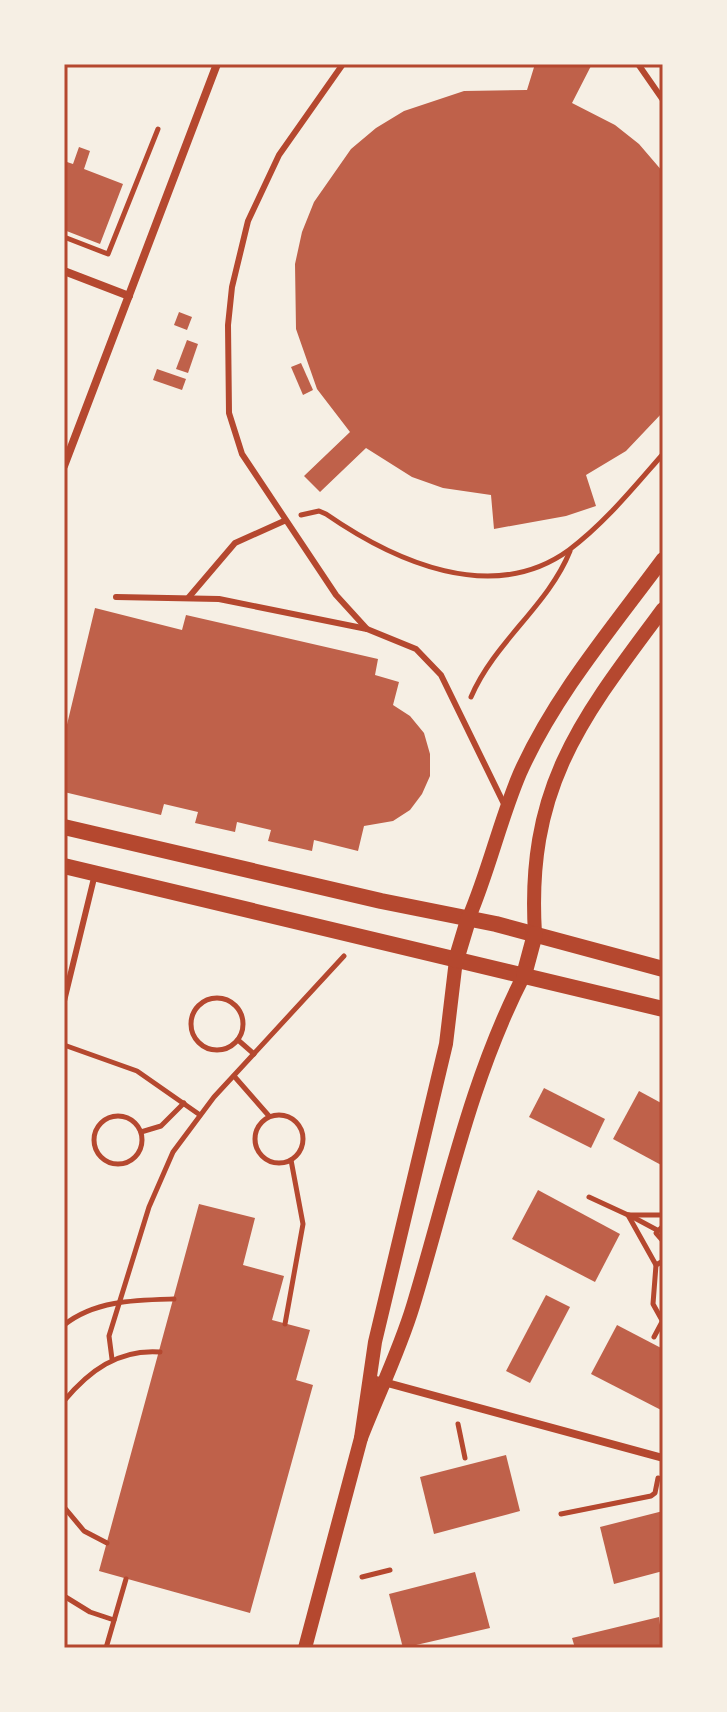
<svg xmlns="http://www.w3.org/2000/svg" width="727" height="1712" font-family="'Roboto Condensed',sans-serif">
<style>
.building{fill:#bf614a}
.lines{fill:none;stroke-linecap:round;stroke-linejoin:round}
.path{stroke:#b5482f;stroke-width:5}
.service{stroke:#b5482f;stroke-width:6}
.minor{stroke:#b5482f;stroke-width:8}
.tertiary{stroke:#b5482f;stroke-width:14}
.secondary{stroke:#b5482f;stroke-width:16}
.neatline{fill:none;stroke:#b5482f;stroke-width:3}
</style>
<rect width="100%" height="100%" fill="#f6efe4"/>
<g class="building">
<polygon points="535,64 592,64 572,103 615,125 639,144 663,172 663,412 626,451 586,475 596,506 566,516 494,529 491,495 443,488 412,477 366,448 320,492 304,476 350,432 317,389 296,329 295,264 302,232 314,202 351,149 376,128 404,111 464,91 527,90"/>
<polygon points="79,147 90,151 84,169 123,184 100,244 64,230 64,161 73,164"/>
<polygon points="179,312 192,317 187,330 174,325"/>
<polygon points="187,340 198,344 188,373 176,369"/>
<polygon points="301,363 313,390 303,395 291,367"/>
<polygon points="157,369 186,379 182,390 153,380"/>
<polygon points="95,608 182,630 186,615 378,659 375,675 399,682 393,705 410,716 424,733 430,754 430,776 422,794 410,810 393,821 364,826 358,851 314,840 312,851 268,841 271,830 237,822 235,832 195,823 198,812 164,804 161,815 64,792 64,737"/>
<polygon points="544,1088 605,1119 591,1148 529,1117"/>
<polygon points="639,1091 663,1104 663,1166 613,1139"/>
<polygon points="538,1190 620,1234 595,1282 512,1239"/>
<polygon points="199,1204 255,1218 243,1265 284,1276 272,1320 310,1330 296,1380 313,1385 250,1613 99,1571"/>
<polygon points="546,1295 570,1307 530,1383 506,1371"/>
<polygon points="617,1325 663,1349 663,1411 591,1374"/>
<polygon points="506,1455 520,1511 434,1534 420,1477"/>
<polygon points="663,1511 663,1571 614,1584 600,1527"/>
<polygon points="475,1572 490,1628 403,1648 389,1594"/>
<polygon points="659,1617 663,1648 575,1648 572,1638"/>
</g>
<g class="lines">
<g class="path">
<polyline points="64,237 108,254 158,129"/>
<path d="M301,515l18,-4 7,3c68,47 166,92 243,36 36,-27 65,-63 94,-96"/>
<path d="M471,697c24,-56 77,-91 99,-146"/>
<circle cx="217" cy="1024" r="26"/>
<polyline points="238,1040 254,1054"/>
<polyline points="64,1045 137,1071 200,1115"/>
<polyline points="234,1076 269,1116"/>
<circle cx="279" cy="1139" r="24"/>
<circle cx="118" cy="1140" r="24"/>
<polyline points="141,1132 161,1126 184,1103"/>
<polyline points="589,1197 628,1215 663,1215"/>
<polyline points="628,1215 656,1265 653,1304 663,1322"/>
<polyline points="629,1215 657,1230"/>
<polyline points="663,1226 656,1233 663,1241"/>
<polyline points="656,1265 663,1261"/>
<polyline points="285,1324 303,1224 291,1160"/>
<path d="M64,1325c31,-25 73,-25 110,-26"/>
<polyline points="654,1337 662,1322"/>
<polyline points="112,1359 109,1336 149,1207 173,1152 214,1097 344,956"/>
<path d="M64,1401c25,-30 54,-52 96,-49"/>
<polyline points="458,1424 465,1458"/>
<polyline points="64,1507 84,1531 107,1543"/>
<polyline points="561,1514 651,1496 655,1493 658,1478"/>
<polyline points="362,1577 390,1570"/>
<polyline points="64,1596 90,1612 114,1620"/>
<polyline points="106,1648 126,1579"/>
</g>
<g class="service">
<polyline points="343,64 279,155 248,221 232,287 228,325 229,413 242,454 336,595 367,629 416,649 441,675 505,806"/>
<polyline points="638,64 663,100"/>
<polyline points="116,597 219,599 367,629"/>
<polyline points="189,597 235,543 284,521"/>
<polyline points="64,1001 95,874"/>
</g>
<g class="minor">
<polyline points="64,271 129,296"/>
<polyline points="64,466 217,64"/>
<polyline points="369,1378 663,1458"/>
</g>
<g class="tertiary">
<path d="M469,917c20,-47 31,-97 51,-144 35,-78 92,-145 143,-214"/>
<path d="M535,934c-9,-146 45,-214 128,-325"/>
<path d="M456,960l-10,84 -71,298 -14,96c17,-44 38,-86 52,-132 34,-112 57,-226 111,-331"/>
<polyline points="305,1648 361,1438"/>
</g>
<g class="secondary">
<polyline points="64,827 381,901 496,924 663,969"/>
<polyline points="64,866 663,1009"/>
<polyline points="456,960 469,917"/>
<polyline points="524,975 535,934"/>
</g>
</g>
<rect width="727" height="1712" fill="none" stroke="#f6efe4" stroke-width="132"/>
<rect x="66" y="66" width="595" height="1580" class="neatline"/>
</svg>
